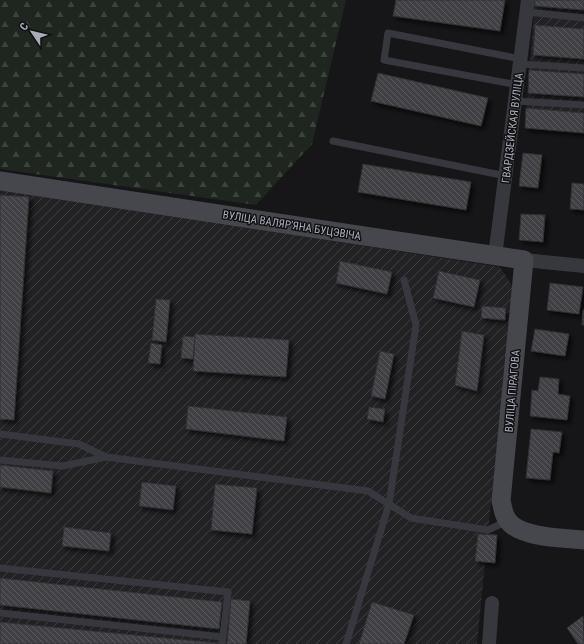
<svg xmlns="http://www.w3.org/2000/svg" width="584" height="644" font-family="'Roboto Condensed',sans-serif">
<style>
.industrial{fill:url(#industrial-furrows)}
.forest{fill:url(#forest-firs)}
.building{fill:url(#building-back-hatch);stroke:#303034;filter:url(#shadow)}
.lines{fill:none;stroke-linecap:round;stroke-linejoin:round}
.lane{stroke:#37383d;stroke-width:7}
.street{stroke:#37383d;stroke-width:14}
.secondary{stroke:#45474d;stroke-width:19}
.labels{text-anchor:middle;stroke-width:3;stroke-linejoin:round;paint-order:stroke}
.street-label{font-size:11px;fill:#a8adb8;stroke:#111113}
</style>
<defs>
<pattern id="industrial-furrows" width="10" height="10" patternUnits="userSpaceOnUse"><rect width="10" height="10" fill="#222225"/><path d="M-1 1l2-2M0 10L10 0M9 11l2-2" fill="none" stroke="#3f3f43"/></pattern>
<pattern id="forest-firs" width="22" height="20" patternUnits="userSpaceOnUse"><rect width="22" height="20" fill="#1e261f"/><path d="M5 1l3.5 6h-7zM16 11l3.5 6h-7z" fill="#3c433d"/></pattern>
<pattern id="building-back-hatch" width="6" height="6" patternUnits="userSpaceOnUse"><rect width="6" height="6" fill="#404145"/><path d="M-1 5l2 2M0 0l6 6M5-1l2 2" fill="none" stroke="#595a5e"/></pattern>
<filter id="shadow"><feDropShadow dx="3.5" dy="3.5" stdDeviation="2" flood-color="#0009"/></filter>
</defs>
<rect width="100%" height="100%" fill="#161618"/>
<g class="industrial">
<polygon points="535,0 584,0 584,133 525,128"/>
<polygon points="0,189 500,267 515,290 488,530 488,535 497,535 495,563 485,562 477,644 0,644"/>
</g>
<polygon class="forest" points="0,0 346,0 312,144 256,205 0,169"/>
<g class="building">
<polygon points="396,0 505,0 500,31 393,16"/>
<polygon points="535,0 584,0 584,10 535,6"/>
<polygon points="535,25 584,29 584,59 533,55"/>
<polygon points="529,70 584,74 584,97 528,93"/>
<polygon points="378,73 488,98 481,126 371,101"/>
<polygon points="526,108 584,113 584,133 525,128"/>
<polygon points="523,153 542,155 538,188 519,186"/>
<polygon points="363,164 471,182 466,210 358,192"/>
<polygon points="572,183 584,184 584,210 570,209"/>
<polygon points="0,195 29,197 14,420 0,419"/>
<polygon points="521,214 545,215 543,242 519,240"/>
<polygon points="340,261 392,272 387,294 336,283"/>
<polygon points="439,271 480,280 474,307 433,298"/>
<polygon points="550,283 583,287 579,314 547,310"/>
<polygon points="156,299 170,300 166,342 152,340"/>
<polygon points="482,306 506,308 505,320 481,318"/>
<polygon points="583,310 584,310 584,325 582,325"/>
<polygon points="535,329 569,334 565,356 531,351"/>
<polygon points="462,331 484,335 477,391 455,385"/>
<polygon points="195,334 289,340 286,377 193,371"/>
<polygon points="183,336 195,337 193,359 181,358"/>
<polygon points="151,343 162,345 160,364 148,363"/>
<polygon points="380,351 394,354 385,399 371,396"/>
<polygon points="540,377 559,379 558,394 570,396 567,420 530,416 532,390 538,391"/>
<polygon points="188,406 287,417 284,441 186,429"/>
<polygon points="369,407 385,409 383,422 367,419"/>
<polygon points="531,429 562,432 559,453 553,452 550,480 526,478"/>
<polygon points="0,465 53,471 51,493 0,487"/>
<polygon points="142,482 176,486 173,510 139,506"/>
<polygon points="215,484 257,488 252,534 211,530"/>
<polygon points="64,527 111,533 109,551 62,546"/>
<polygon points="478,534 497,535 495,563 475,561"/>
<polygon points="0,578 222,602 219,629 0,605"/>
<polygon points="231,599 250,601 246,644 227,644"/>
<polygon points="372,602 414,615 404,644 359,644"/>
<polygon points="583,616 584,644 578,644 567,628"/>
<polygon points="0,622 217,643 217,644 0,644"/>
</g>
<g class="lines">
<g class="lane">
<polyline points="527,12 584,18"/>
<polyline points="520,64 584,68"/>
<polyline points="518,85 384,60 388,33 521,59"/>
<polyline points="515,101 584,105"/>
<polyline points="333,141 506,176"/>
<polyline points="0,434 79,444 106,457"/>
<polyline points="0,460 63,466 106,457 368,491 411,518 488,530 507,521"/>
<polyline points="0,568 228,592 222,644"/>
<polyline points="0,613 223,637"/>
<polyline points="346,644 389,504 416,325 404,280"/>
</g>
<g class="street">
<polyline points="495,256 528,0"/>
<polyline points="524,260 584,266"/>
<polyline points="489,644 492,603"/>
</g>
<path class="secondary" d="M0,181l524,79 -23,241c2,6 2,13 6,18 10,19 58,19 77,21"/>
</g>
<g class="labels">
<g class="street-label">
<text transform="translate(512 128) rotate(-83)" y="4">ГВАРДЗЕЙСКАЯ ВУЛІЦА</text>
<text transform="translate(292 225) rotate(9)" y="4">ВУЛІЦА ВАЛЯР'ЯНА БУЦЭВІЧА</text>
<text transform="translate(512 391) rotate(-85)" y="4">ВУЛІЦА ПІРАГОВА</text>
</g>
</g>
<g transform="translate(32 32) rotate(305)" stroke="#111113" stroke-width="3" paint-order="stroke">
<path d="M0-3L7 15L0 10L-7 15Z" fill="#a8adb8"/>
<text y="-6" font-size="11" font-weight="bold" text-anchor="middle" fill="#a8adb8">С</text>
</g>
</svg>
